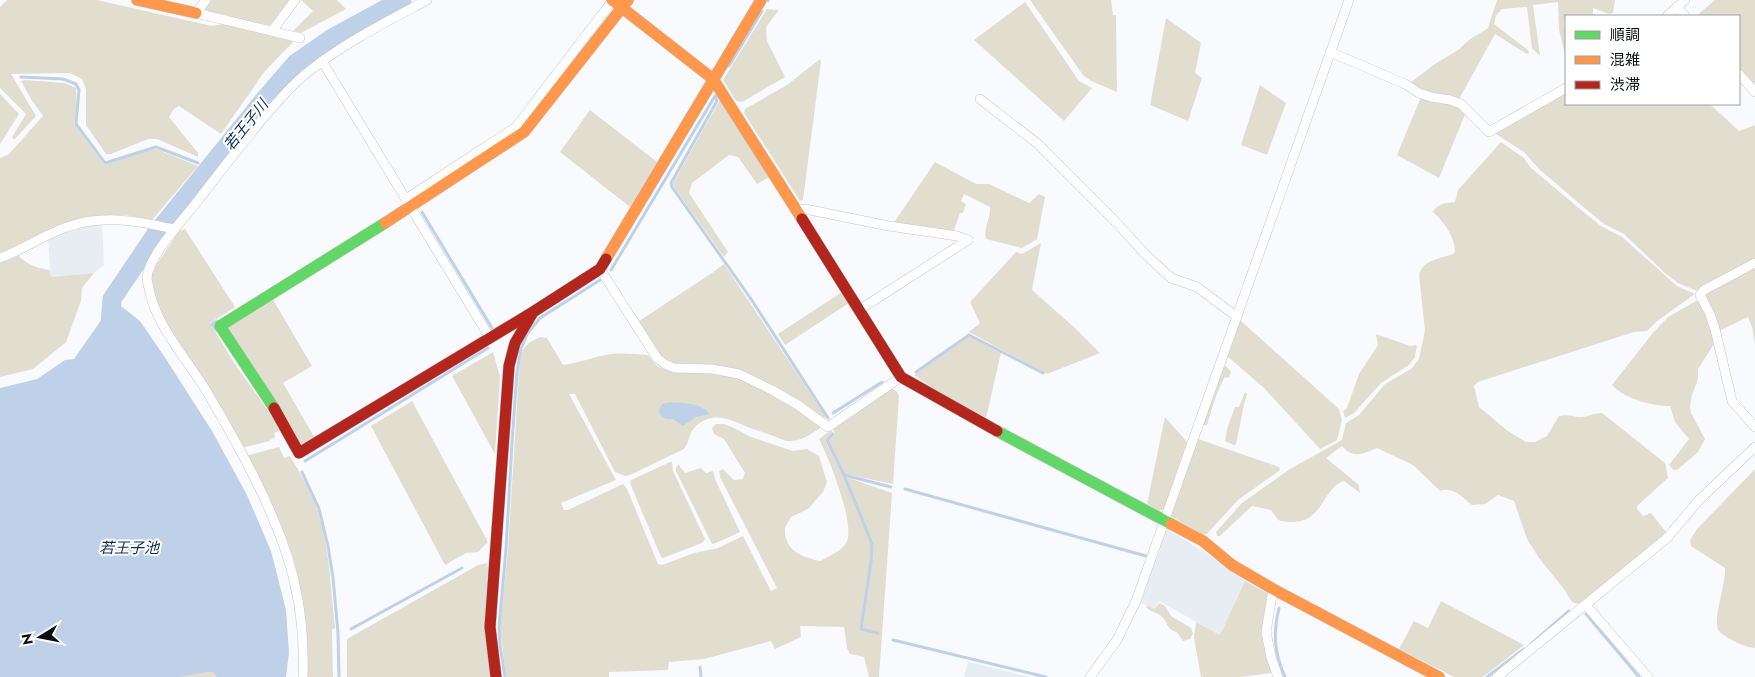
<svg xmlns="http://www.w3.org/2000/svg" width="1755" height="677" font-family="Jost,'Noto Sans JP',sans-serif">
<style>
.built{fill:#e8edf3}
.green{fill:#e2decf}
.water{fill:#bfd1e8}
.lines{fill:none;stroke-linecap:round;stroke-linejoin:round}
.stream{stroke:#bfd1e8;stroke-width:3}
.river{stroke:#bfd1e8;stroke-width:19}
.street-casing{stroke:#c5c7ca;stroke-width:10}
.fast-casing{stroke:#c5c7ca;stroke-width:12}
.slow-casing{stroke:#c5c7ca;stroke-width:12}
.jam-casing{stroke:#c5c7ca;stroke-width:12}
.street{stroke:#fefeff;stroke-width:9}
.fast{stroke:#63d668;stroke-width:11}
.slow{stroke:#ff974d;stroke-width:11}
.jam{stroke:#b3261e;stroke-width:11}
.labels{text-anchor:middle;stroke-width:4;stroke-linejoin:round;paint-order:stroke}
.water-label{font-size:15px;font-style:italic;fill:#0c2c55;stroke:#fff}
</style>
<rect width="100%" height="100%" fill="#f8fafd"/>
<g class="built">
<polygon points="102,223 104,265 94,273 51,277 48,240 82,227"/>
<polygon points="1165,530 1168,530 1203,551 1245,581 1220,635 1159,601 1155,608 1139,602"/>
<polygon points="968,662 1031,677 964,677"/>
</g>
<g class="green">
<polygon points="7,0 97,0 212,26 223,24 292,39 293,42 265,71 221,134 179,106 174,109 169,117 198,153 198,157 157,139 148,139 111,154 106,154 86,125 86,89 82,79 70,73 11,74 36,116 14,140 12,137 26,114 0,88 0,7"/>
<polygon points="210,0 291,0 271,26 201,11"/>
<polygon points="301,0 337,0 346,9 301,33 293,31 313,11"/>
<polygon points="1030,0 1111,0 1113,15 1116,15 1117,92 1091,81 1083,75"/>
<polygon points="1497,0 1615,0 1613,13 1609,14 1593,8 1593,16 1585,15 1566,16 1566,22 1564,23 1566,31 1566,58 1559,30 1558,2 1533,5 1540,56 1532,48 1527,7 1502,9 1496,16 1494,24 1528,50 1529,53 1527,54 1495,34 1459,99 1431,94 1411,85 1410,83 1435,64 1458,50 1469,40 1488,28"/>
<polygon points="1715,0 1755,0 1755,89 1739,71 1739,16 1696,16"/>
<polygon points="1025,2 1079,81 1092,88 1064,121 974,40"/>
<polygon points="767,9 779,10 766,27 767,41 785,77 742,102 736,101 723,80"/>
<polygon points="1166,18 1201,43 1195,73 1202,78 1188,121 1150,105"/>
<polygon points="820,59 821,61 803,200 800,201 744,113 745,109 787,85"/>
<path d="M25,80l40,3 11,5 1,23 -3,13 30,41 42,-14 10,-2 42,17 -46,54c-11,-2 -23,-5 -34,-5 -44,-2 -80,21 -118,38v-95l9,-4 34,-38 -12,-17 -10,-18z"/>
<polygon points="1260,85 1286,103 1267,155 1241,145"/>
<polygon points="1566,92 1566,104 1706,104 1712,106 1739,131 1755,125 1755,261 1697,291 1678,283 1665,273 1624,234 1604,224 1581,205 1539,169 1524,152 1496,134 1494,131"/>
<polygon points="0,94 19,114 0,144"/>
<polygon points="1421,97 1453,104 1466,112 1439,178 1397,155"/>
<polygon points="720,100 769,177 757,184 738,157 729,155 692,183 689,193 728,252 724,257 674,187 673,183"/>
<polygon points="590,110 657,162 630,207 560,152"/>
<path d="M1501,142l23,16 6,9 56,47 15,12 21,11 55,49 18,8 -38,27 -10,10 -13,1 -156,50 -4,4 5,21 29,24 18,11h9l12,-6 12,-20c8,-2 14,1 22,1 6,0 13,-4 21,-4l63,50 3,15 -31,28v3l6,7 8,-3 16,20 -88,71 -7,-2 -9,-14 -24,-30 -12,-19 -13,-38 -16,-6 -13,9 -13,1c-10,-8 -19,-19 -32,-14l-27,-26 -36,-17c-13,6 -25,11 -35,-2l-16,12 33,27 1,8 -16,-12c-24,7 -20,51 -66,39l-7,-10 -19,-4 -32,30h-3l-1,-4 26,-29 48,-34 52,-29 4,-17 13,-8 26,-31 26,-15 8,-10 6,-29 -6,-55c4,-15 20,-16 34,-21l2,-2c0,-15 -11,-30 -22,-40 5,-9 13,-9 22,-10l3,-12z"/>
<path d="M935,162l41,22h13l40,19 10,-9 6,3 -8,42 -15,9 -36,-9c-3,-11 5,-21 4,-32l-26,-13 -3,7 5,3 -3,9h-3l-7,20 -60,-9z"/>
<polygon points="185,229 235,307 210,323 234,363 276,422 279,431 274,433 275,437 269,441 242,448 162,318 151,289 151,273 179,231"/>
<polygon points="1041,243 1032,290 1075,328 1100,353 1047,374 969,332 980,323 970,302 1016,252 1022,254"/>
<path d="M18,255c9,10 19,13 32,15l1,7 43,-4 -12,15 -1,13 -15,41 -33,27 -33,8v-114z"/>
<polygon points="724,264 826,417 823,419 799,402 766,382 740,370 710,365 676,364 666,361 661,357 639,321 712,273"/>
<polygon points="1755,267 1755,344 1752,327 1748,317 1719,331 1704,297 1706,292"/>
<polygon points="842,292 849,303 785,345 778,334"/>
<polygon points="272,298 312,366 283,383 316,440 299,447 227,326"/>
<path d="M1696,301h5l15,40 -18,28v10l-6,16 -2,11 1,7 14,26 -7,13 -21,18h-3l-5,-5 20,-26 -14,-17 -5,-16c-18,0 -45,-7 -58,-21l40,-51 16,-17z"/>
<polygon points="1240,320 1339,409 1342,420 1337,440 1320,449 1264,388 1227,356"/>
<polygon points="1376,334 1410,346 1417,345 1415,357 1409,365 1381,383 1354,413 1345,418 1343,411 1347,408 1359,374 1378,345"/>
<polygon points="969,336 1001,353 986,418 940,393 914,375"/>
<path d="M540,337l7,1 16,27c14,-2 28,-7 42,-10 14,-3 29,-1 43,0l9,11 9,4 45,2 26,4 42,21 41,29v2c-12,8 -20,14 -34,13 -12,-5 -24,-9 -36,-13 -19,-8 -35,-18 -54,-2 -8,7 -6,16 -12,23l-54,26 -5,1 -10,-4 -40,-78h-6l47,86 -55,23 3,7h4l55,-26 4,5 31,75 4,1 32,-12 24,-5 25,-12 28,55 6,-3 -57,-111 -1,-6 4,-2 11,11 9,-1 2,-6 -21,-34 -10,-5 -2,-6 4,-4h8l8,3 19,10 42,14 14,-2 12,7 8,26 -4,10 -15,17 -17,8c-2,4 -7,10 -6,14 0,20 19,27 36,30 7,-5 21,-10 25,-18 11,-16 -18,-87 -27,-104l12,-9 2,3 -8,7 18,36 49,17 -13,184h-10l-5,-20 -14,-3 -3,-6 -3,-21 -44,-1 1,11 -26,12 -4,-8 -67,18 -35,3 -1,8 -59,2v5h-103l-6,-50 8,-78 11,-177c3,-21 1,-26 21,-35z"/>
<polygon points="493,352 500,376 495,454 452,376"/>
<polygon points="1226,366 1231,372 1229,377 1224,378 1216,396 1207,425 1203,425 1223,367"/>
<polygon points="893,389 897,392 899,396 893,484 845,474 828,440 835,434 833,429 888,390"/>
<path d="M1245,392l2,2c-5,17 -7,33 -11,50l-2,1 -9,-4 2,-12 8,-22h4z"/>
<polygon points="412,401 488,542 478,552 466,553 445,565 371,426"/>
<polygon points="1165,417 1187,442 1164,509 1159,511 1147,504"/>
<polygon points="1198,439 1279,467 1280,470 1238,500 1207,534 1204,535 1172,517 1172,513"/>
<path d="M279,447l5,11 6,-2c12,20 25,43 31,66 9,34 10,71 14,106l-3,2 1,47h-26c-3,-31 -4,-62 -8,-93 -6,-41 -33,-91 -53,-128z"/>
<polygon points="670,462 672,462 673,471 705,539 702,543 663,558 661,557 630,483 631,480"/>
<polygon points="678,464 685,473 701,468 706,473 713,471 715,479 740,532 716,543 712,544 676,471 676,468"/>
<path d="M1755,469v179c-10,-1 -16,-4 -25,-9 -4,-3 -10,-5 -12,-10 -5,-10 8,-45 7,-61l-34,-22 -1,-6 7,-11z"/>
<polygon points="487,563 488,568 485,636 491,677 347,677 347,639 478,565"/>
<polygon points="1245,581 1267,593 1268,597 1261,633 1272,673 1240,677 1201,677 1194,638 1196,622 1220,635"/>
<polygon points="1441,601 1524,645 1483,677 1454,677 1399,649 1414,621 1428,628"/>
<path d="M1160,603l5,3 6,10 20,12 2,6 -3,5 -7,2 -6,-9c-11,-2 -9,-11 -17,-17 -5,-3 -9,-3 -14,-8l2,-2 6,4z"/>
<polygon points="209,672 213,672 217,677 180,677"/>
</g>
<g class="water">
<polygon points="112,299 140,321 164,356 212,431 247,495 271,551 286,610 289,653 286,677 217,677 213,672 209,672 180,677 0,677 0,388 37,379 65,360 74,359 102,319"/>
<path d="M671,402c13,1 30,1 39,12l-14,3 -13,9 -10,-7h-7l-5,-3 -2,-5 3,-7z"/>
</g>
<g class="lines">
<g class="stream">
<polyline points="768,1 768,0"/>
<polyline points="729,66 762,11"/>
<polyline points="21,77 63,79 76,84 79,90 76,124 105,163 156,147 198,163"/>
<polyline points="715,96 717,101 671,183 672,187 751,299 828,418"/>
<polyline points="422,212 492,328"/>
<polyline points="611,270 715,96"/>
<polyline points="216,330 212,324 217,321"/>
<polyline points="916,372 969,335 1043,373"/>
<polyline points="833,413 882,382"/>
<polyline points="833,434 827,440 844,475 872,544 871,562 861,629 878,633"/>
<polyline points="305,461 488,348"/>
<polyline points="302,472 319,509 328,546 333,578 338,633 339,677"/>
<polyline points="844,475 891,487"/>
<polyline points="905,489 1146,556"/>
<path d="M1279,608c-6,26 -5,44 6,69"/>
<polyline points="1586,614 1639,677"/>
<polyline points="351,629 462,568"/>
<polyline points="893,640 1046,677"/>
<polyline points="1531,644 1569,611"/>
<polyline points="700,667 701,677"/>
<polyline points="505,677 500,645 499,627 506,549 512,443 517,372 521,349 527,334 540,318 600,280"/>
<polyline points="1487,677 1524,649"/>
</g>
<polyline class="river" points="110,324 112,299 156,234 264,100 296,63 332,38 402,0"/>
<defs>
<g id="street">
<polyline points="206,0 196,13 300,38"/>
<polyline points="1677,7 1685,16"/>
<polyline points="1667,16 1685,0"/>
<polyline points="272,31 295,0"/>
<polyline points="1330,52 1405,84 1419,93 1431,97 1450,100 1461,104 1489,132 1566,88"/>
<polyline points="322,61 490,338"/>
<polyline points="1739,74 1755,92"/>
<polyline points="980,99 1038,144 1116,222 1145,254 1171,278 1197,287 1237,317"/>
<polyline points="406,199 516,127 613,0"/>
<polyline points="796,209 805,209 889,226 957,236 968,240"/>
<path d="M0,258c23,-8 43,-23 67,-31 35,-13 71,-6 107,2"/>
<polyline points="1755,263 1704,290 1700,295 1710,314 1715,329 1732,401 1755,427"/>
<polyline points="600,269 657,358 665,364 674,368 712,369 739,374 772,390 798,405 828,427 901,377"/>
<polyline points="859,310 968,240"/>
<polyline points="1273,589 1266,632 1271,657 1278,677"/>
<polyline points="1586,605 1648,677"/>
<path d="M303,677c1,-30 -1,-62 -8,-92 -14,-65 -57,-141 -91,-198 -21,-33 -50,-64 -56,-103 -1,-3 -1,-8 0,-12 7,-23 33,-50 48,-69 22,-29 45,-58 68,-86 14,-15 27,-32 44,-45 36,-29 78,-50 119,-72"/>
<polyline points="1090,677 1117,640 1136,601 1349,0"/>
<polyline points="1497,677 1667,538 1699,500 1755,447"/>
</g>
<g id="fast">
<polyline points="274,408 220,326 385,223"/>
<polyline points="997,431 1171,524"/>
</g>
<g id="slow">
<polyline points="137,0 196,13"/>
<polyline points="612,0 713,79 802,219"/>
<polyline points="385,223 524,132 628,0"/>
<polyline points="606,259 761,0"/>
<polyline points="1171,524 1203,541 1232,565 1273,589 1439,677"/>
</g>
<g id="jam">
<polyline points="802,219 901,377 997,431"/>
<polyline points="274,408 299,453 533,312 600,269 606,259"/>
<polyline points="496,677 490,627 509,366 515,343 532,314"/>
</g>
</defs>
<use href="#street" class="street-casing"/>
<use href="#fast" class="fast-casing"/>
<use href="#slow" class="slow-casing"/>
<use href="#jam" class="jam-casing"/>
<use href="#street" class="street"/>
<use href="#fast" class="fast"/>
<use href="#slow" class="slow"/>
<use href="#jam" class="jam"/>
</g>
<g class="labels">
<g class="water-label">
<text transform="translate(246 125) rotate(-51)" y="5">若王子川</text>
<text x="129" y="553">若王子池</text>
</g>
</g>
<rect x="1565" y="15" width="175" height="90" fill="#ffffff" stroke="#9d9fa0"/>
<rect x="1575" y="31" width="25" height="8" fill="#63d668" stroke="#9d9fa0"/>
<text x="1610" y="40" font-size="15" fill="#0b0e11">順調</text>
<rect x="1575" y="56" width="25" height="8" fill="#ff974d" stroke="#9d9fa0"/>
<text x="1610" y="65" font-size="15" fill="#0b0e11">混雑</text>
<rect x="1575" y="81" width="25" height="8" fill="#b3261e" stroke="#9d9fa0"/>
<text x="1610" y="90" font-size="15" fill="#0b0e11">渋滞</text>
<g transform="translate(40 637) rotate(260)" stroke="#ffffff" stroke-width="4" paint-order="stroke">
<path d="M0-4L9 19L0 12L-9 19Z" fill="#0b0e11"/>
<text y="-8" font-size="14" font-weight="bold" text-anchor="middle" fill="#0b0e11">N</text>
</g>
</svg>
